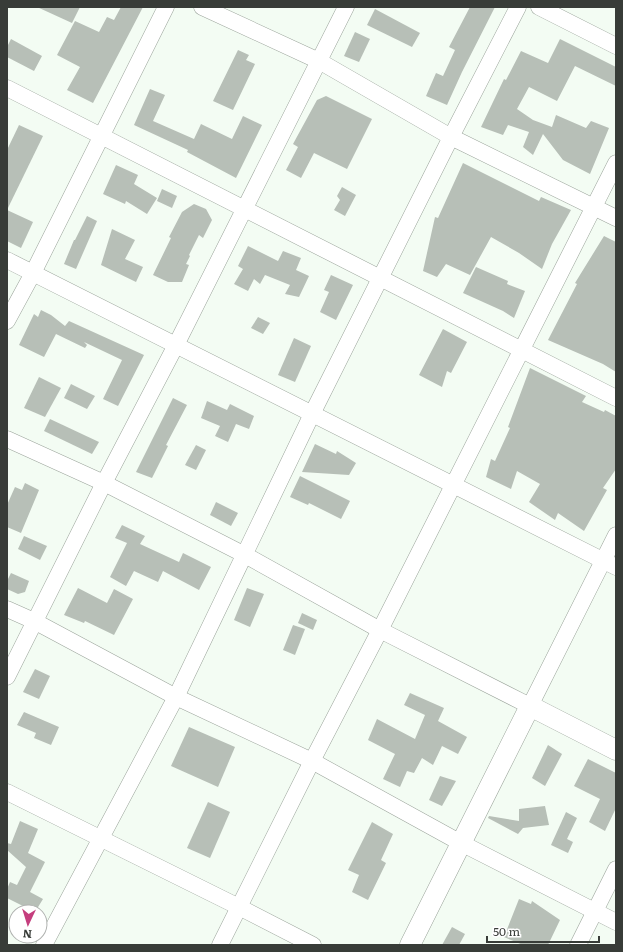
<svg xmlns="http://www.w3.org/2000/svg" width="623" height="952" font-family="Literata,serif">
<style>
.building{fill:#b7bfb7}
.lines{fill:none;stroke-linecap:round;stroke-linejoin:round}
.minor-casing{stroke:#9ba49b;stroke-width:17}
.tertiary-casing{stroke:#9ba49b;stroke-width:21}
.minor{stroke:#fff;stroke-width:16}
.tertiary{stroke:#fff;stroke-width:20}
</style>
<rect width="100%" height="100%" fill="#f3fcf3"/>
<g class="building">
<polygon points="37,7 80,7 72,23"/>
<polygon points="121,7 143,7 93,103 67,90 80,67 57,55 75,21 99,32 107,17 114,20"/>
<polygon points="470,7 495,7 462,72 447,105 426,96 436,73 443,76 455,50 449,47"/>
<polygon points="375,9 420,33 412,47 367,25"/>
<polygon points="355,32 370,39 359,62 344,56"/>
<polygon points="11,39 42,56 34,71 7,57 7,47"/>
<polygon points="560,39 616,67 616,86 575,66 557,101 529,87 517,109 533,120 552,127 556,115 586,128 591,121 609,128 590,174 563,160 543,134 533,155 523,147 529,132 508,125 503,135 481,127 504,79 506,80 521,51 548,63"/>
<polygon points="238,50 249,55 246,60 255,64 233,110 213,101"/>
<polygon points="150,89 165,95 153,121 194,139 201,124 232,139 243,116 262,125 236,178 187,152 188,150 134,125"/>
<polygon points="326,96 372,119 347,169 314,153 301,178 286,170 298,147 293,144 317,100"/>
<polygon points="19,125 43,136 7,210 7,150"/>
<polygon points="463,163 539,201 541,197 571,210 552,244 542,269 519,253 491,237 470,275 446,264 437,277 423,271 435,217 438,218"/>
<polygon points="116,165 138,175 134,184 157,198 147,214 126,201 125,204 103,194"/>
<polygon points="342,187 356,195 345,216 334,210 340,200 337,196"/>
<polygon points="162,189 177,196 172,208 157,201"/>
<polygon points="194,204 206,209 212,220 203,238 199,235 189,255 190,256 186,264 189,265 182,282 168,282 153,275 171,238 169,237 182,212"/>
<polygon points="7,210 33,222 21,248 7,241"/>
<polygon points="87,216 97,221 76,269 64,264 74,240 75,240"/>
<polygon points="112,229 135,240 125,259 143,267 136,282 101,265"/>
<polygon points="604,236 616,242 616,372 603,364 548,340 577,284 575,283"/>
<polygon points="248,246 278,261 283,251 301,258 296,270 309,276 299,297 285,294 290,285 265,275 260,284 254,279 248,291 234,284 243,269 238,266"/>
<polygon points="476,267 508,281 507,284 525,291 514,318 503,311 463,293"/>
<polygon points="331,275 353,285 336,320 320,312 329,292 324,290"/>
<polygon points="41,310 51,315 65,326 69,321 144,355 118,406 103,399 122,360 84,342 87,345 85,348 56,334 44,357 19,345 34,314 38,317"/>
<polygon points="258,317 270,323 263,334 251,328"/>
<polygon points="443,329 467,342 451,373 447,371 442,387 419,375"/>
<polygon points="294,338 311,346 295,382 278,375"/>
<polygon points="530,368 586,396 582,402 604,412 605,410 616,416 616,469 603,488 607,490 584,531 558,513 555,520 529,502 540,484 517,471 511,489 486,477 491,459 495,461 510,428 508,427"/>
<polygon points="39,377 61,388 45,417 24,408"/>
<polygon points="71,384 95,396 87,409 64,398"/>
<polygon points="173,398 187,405 166,445 168,446 152,478 136,472"/>
<polygon points="207,401 227,410 230,404 254,416 249,429 236,424 228,442 215,436 220,426 201,418"/>
<polygon points="50,419 99,442 92,454 44,431"/>
<polygon points="315,444 336,454 337,451 356,463 349,475 302,472"/>
<polygon points="196,445 206,450 196,470 185,465"/>
<polygon points="300,476 350,501 341,519 309,503 308,505 290,497"/>
<polygon points="25,483 39,490 21,533 7,527 7,505 15,487 22,490"/>
<polygon points="216,502 238,513 231,526 210,515"/>
<polygon points="122,525 145,536 140,544 179,562 183,553 211,567 199,590 163,571 158,582 134,571 126,586 110,577 127,543 115,538"/>
<polygon points="24,536 47,546 40,560 18,549"/>
<polygon points="11,573 29,581 25,592 18,594 7,589 7,581"/>
<polygon points="78,588 107,603 114,589 133,599 114,635 85,621 84,623 64,615"/>
<polygon points="247,588 264,594 250,627 234,620"/>
<polygon points="302,613 317,620 313,630 298,623"/>
<polygon points="293,625 305,629 295,655 283,650"/>
<polygon points="35,669 50,676 39,699 23,692"/>
<polygon points="410,693 444,708 438,721 467,737 458,754 442,746 433,765 422,758 414,773 407,771 400,787 383,779 395,754 368,740 377,719 415,739 425,715 404,705"/>
<polygon points="24,712 59,727 51,745 34,738 36,733 17,725"/>
<polygon points="189,727 235,747 218,787 171,766"/>
<polygon points="548,745 562,754 545,786 532,778"/>
<polygon points="588,759 616,773 616,808 605,831 589,822 600,799 574,786"/>
<polygon points="440,776 456,781 442,806 429,800"/>
<polygon points="208,802 230,812 210,858 187,848"/>
<polygon points="545,806 549,825 523,828 518,834 488,818 489,816 519,821 519,809"/>
<polygon points="566,812 577,818 567,839 573,842 568,853 551,845"/>
<polygon points="20,821 38,829 28,853 45,862 30,892 43,899 35,912 7,898 7,889 10,882 17,885 26,867 7,850 7,843 11,844"/>
<polygon points="372,822 393,834 381,860 386,863 368,900 352,892 359,875 348,870"/>
<polygon points="519,899 531,904 532,901 560,920 548,945 523,945 504,937"/>
<polygon points="452,927 465,934 459,945 442,945"/>
</g>
<g class="lines">
<defs>
<g id="minor">
<polyline points="202,7 319,61 451,137 616,218"/>
<polyline points="539,7 616,46"/>
<polyline points="7,88 616,398"/>
<polyline points="7,260 616,567"/>
<polyline points="7,321 33,273 166,7"/>
<polyline points="7,439 104,483 245,555 380,630 530,706 616,535"/>
<polyline points="7,609 34,621 176,697 312,761 461,843 616,922"/>
<polyline points="7,677 104,483 176,345 346,7"/>
<polyline points="7,792 239,907 313,945"/>
<polyline points="44,945 176,697 312,414 451,137 518,7"/>
<polyline points="220,945 312,761 380,630 616,163"/>
<polyline points="578,945 616,869"/>
</g>
<polyline id="tertiary" points="410,945 530,706 616,750"/>
</defs>
<use href="#minor" class="minor-casing"/>
<use href="#tertiary" class="tertiary-casing"/>
<use href="#minor" class="minor"/>
<use href="#tertiary" class="tertiary"/>
</g>
<rect width="623" height="952" fill="none" stroke="#383c38" stroke-width="16"/>
<g transform="translate(28 924) rotate(184)"><circle r="19" fill="#ffffff" stroke="#afb1af"/>
<path d="M0-3L7 15L0 10L-7 15Z" fill="#c53e7e"/>
<text y="-6" font-size="11" font-weight="bold" text-anchor="middle" fill="#383c38">N</text>
</g>
<path d="M487 936v6h112v-6" fill="none" stroke="#383c38" stroke-width="2"/>
<text x="493" y="936" font-size="12" fill="#383c38" stroke="#ffffff" stroke-width="3" paint-order="stroke">50 m</text>
</svg>
